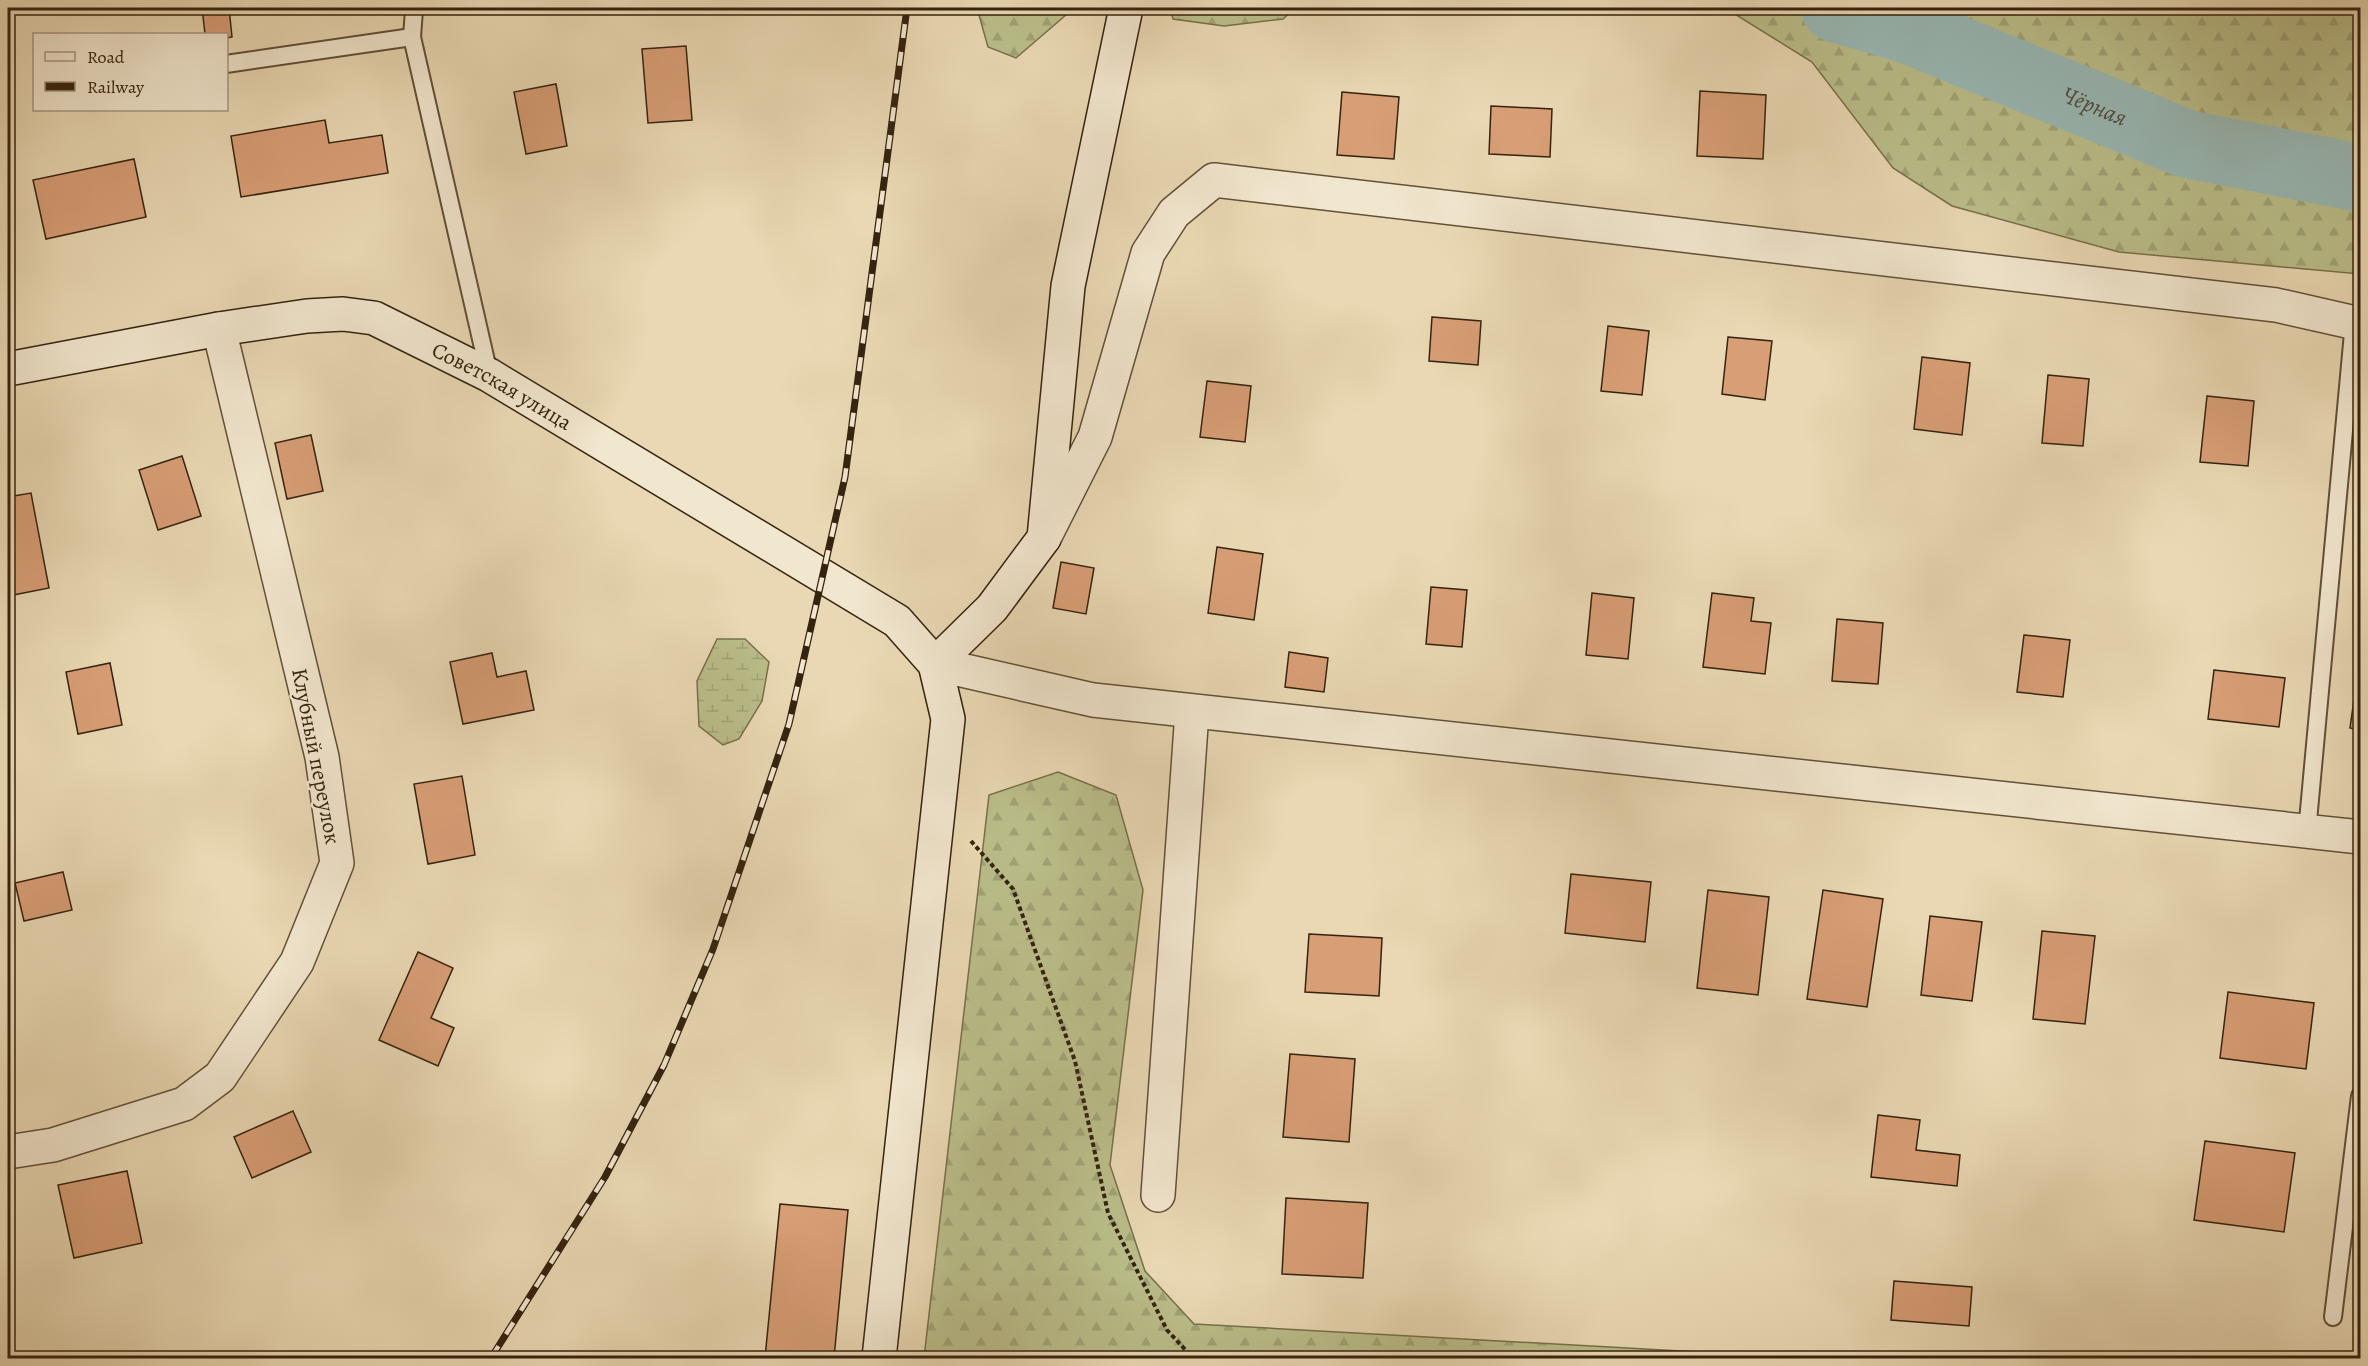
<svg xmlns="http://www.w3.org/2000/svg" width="2368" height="1366" font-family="Alegreya,serif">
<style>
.forest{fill:url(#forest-firs);stroke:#78704c;stroke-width:1.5}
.wetland{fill:url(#wetland-marsh);stroke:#78704c;stroke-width:1.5}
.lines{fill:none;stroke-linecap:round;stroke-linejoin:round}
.river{stroke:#99b8b4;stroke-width:68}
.building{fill:#d89e76;stroke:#35230f;stroke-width:1.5}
.lane-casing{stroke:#625038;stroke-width:20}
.street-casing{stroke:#625038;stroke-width:36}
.secondary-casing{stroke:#35230f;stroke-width:36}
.path{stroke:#35230f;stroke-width:4;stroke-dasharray:4.5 3;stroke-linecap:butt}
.lane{stroke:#f1e6ce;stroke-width:16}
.street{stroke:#f1e6ce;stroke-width:33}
.secondary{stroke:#f1e6ce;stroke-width:33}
.rail-casing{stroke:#35230f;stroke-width:7}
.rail{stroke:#f1e6ce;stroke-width:4.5;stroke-dasharray:14;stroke-linecap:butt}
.labels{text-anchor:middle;stroke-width:5;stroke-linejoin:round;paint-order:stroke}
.street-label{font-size:22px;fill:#35230f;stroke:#f1e6ce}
.water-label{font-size:24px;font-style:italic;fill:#535041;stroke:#f1e6ce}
</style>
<defs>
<pattern id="forest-firs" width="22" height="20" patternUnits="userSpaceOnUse" patternTransform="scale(1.5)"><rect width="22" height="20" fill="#babe8a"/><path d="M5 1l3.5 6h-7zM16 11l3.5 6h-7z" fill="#a0a376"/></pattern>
<pattern id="wetland-marsh" width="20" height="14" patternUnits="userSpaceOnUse" patternTransform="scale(1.5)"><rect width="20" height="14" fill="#babe8a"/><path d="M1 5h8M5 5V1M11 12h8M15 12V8" fill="none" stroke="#a0a376"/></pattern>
</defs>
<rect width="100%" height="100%" fill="#e9d8b3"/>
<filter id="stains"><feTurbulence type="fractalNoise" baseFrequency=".00333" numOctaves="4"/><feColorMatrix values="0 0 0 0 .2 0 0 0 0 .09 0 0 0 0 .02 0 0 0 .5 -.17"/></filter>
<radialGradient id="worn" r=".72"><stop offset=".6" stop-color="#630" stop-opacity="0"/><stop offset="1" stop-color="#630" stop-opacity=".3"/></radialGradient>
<g class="forest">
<polygon points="977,8 1074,8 1016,58 988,47"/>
<polygon points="1170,8 1295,8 1283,19 1224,26 1173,19"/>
<polygon points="1725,8 2360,8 2360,274 2119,252 1952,206 1893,168 1812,62"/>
<polygon points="1058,772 1116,795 1143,890 1110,1165 1145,1271 1194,1324 1808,1358 924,1358 989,795"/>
</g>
<polygon class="wetland" points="717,639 745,639 769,662 762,701 739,739 723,745 699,726 697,681"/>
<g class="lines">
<path class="river" id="s1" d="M1835,8l72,21 280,115 173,34"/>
</g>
<g class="building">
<polygon points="202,8 229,8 232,37 226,38 226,34 205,34"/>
<polygon points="686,46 692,120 648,123 642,49"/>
<polygon points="556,84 567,146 526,154 514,92"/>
<polygon points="1700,91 1766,95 1763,159 1697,156"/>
<polygon points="1342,92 1399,97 1394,159 1337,155"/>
<polygon points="1491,106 1552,109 1550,157 1489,154"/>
<polygon points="325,120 329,143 382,135 388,173 241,197 231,136"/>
<polygon points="134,159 146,217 46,239 33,180"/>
<polygon points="1432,317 1481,321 1478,365 1429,361"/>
<polygon points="1608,326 1649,331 1642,395 1601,391"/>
<polygon points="1728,337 1772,341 1765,400 1722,394"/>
<polygon points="1922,357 1970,363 1962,435 1914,429"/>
<polygon points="2048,375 2089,379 2083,446 2042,443"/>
<polygon points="1207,381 1251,386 1245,442 1200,437"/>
<polygon points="2207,396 2254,401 2248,466 2200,462"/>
<polygon points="311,435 323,491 287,499 275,443"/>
<polygon points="182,456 201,516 158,530 139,470"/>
<polygon points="31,493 49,588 8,596 8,497"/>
<polygon points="1217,547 1263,554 1254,620 1208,613"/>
<polygon points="1061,562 1094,568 1086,614 1053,608"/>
<polygon points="1431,587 1467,590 1462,647 1426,644"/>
<polygon points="1592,593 1634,598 1628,659 1586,655"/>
<polygon points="1712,593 1754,598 1751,621 1771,623 1765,674 1703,667"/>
<polygon points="1837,619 1883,623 1878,684 1832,681"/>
<polygon points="2024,635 2070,640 2063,697 2017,692"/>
<polygon points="1289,652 1328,658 1324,692 1285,687"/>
<polygon points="492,653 497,677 526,671 534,710 463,724 450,662"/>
<polygon points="110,663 122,725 78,734 66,672"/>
<polygon points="2359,664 2360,664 2360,730 2350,728"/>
<polygon points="2214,670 2285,678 2279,727 2208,719"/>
<polygon points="462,776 475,855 428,864 414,784"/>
<polygon points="63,872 72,910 24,921 15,883"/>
<polygon points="1571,874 1651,882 1645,942 1565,933"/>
<polygon points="1708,890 1769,897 1758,995 1697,988"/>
<polygon points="1823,890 1883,899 1867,1007 1807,999"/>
<polygon points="1930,916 1982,922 1972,1001 1921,995"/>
<polygon points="2042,931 2095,936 2085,1024 2033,1019"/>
<polygon points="1309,934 1382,938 1379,996 1305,992"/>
<polygon points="418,952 453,968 431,1018 454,1028 438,1066 379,1040"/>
<polygon points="2228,992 2314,1003 2306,1069 2220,1058"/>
<polygon points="1290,1054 1355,1059 1349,1142 1283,1137"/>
<polygon points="293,1111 311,1152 252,1178 234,1137"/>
<polygon points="1878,1115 1920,1120 1916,1150 1960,1155 1957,1186 1871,1177"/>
<polygon points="2205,1141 2295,1153 2284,1232 2194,1220"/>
<polygon points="127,1171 142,1243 74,1258 58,1185"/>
<polygon points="1286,1198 1368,1203 1363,1278 1282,1274"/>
<polygon points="780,1204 848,1210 834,1358 765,1358"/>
<polygon points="1894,1281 1972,1287 1969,1326 1891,1320"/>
</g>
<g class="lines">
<defs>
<g id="lane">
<polyline points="416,8 414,10 412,37 489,374"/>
<polyline points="226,64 412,37"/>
<polyline points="2307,832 2354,322"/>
<polyline points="2333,1317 2360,1096"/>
</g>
<g id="street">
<polyline points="1044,538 1095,437 1148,253 1174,213 1214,180 2276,305 2360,324"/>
<polyline points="935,664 1093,700 2360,837"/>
<polyline points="8,1152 53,1145 184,1104 220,1077 297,962 337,863 322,757 219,329"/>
<polyline points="1158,1195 1192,712"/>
</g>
<g id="secondary">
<path id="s2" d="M8,369l211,-40 88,-13 36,-2 31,4 115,57 408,246 38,43 13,55 -69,639"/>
<polyline points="935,664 992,608 1044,538 1068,286 1126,8"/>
</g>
</defs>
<use href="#lane" class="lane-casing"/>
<use href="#street" class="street-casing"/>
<use href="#secondary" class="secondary-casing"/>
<polyline class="path" points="971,841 1013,889 1075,1061 1108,1213 1167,1330 1193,1358"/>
<use href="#lane" class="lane"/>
<use href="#street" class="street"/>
<use href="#secondary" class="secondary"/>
<defs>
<polyline id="rail" points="491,1358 605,1177 664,1065 713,949 789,724 845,477 907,8"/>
</defs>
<use href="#rail" class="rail-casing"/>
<use href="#rail" class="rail"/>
</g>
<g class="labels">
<g class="street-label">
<text dy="8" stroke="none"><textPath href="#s2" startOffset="516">Советская улица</textPath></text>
<text transform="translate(317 756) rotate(79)" y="8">Клубный переулок</text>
</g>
<g class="water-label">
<text dy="8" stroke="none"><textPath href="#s1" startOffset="278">Чёрная</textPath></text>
</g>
</g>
<rect width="2368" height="1366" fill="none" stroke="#e9d8b3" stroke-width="30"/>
<rect x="9" y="9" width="2350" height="1348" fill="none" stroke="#35230f" stroke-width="3"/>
<rect x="15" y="15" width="2338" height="1336" fill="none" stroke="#35230f" stroke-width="1.5"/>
<rect x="33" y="33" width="195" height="78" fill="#f1e6ce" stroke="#a69882" stroke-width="1.5"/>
<rect x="45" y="52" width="30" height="9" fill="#f1e6ce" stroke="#a69882" stroke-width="1.5"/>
<text x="87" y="63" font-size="18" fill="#35230f">Road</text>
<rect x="45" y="82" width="30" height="9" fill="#35230f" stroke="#a69882" stroke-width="1.5"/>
<text x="87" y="93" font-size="18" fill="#35230f">Railway</text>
<rect width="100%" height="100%" filter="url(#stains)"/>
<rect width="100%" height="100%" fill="url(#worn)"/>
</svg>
